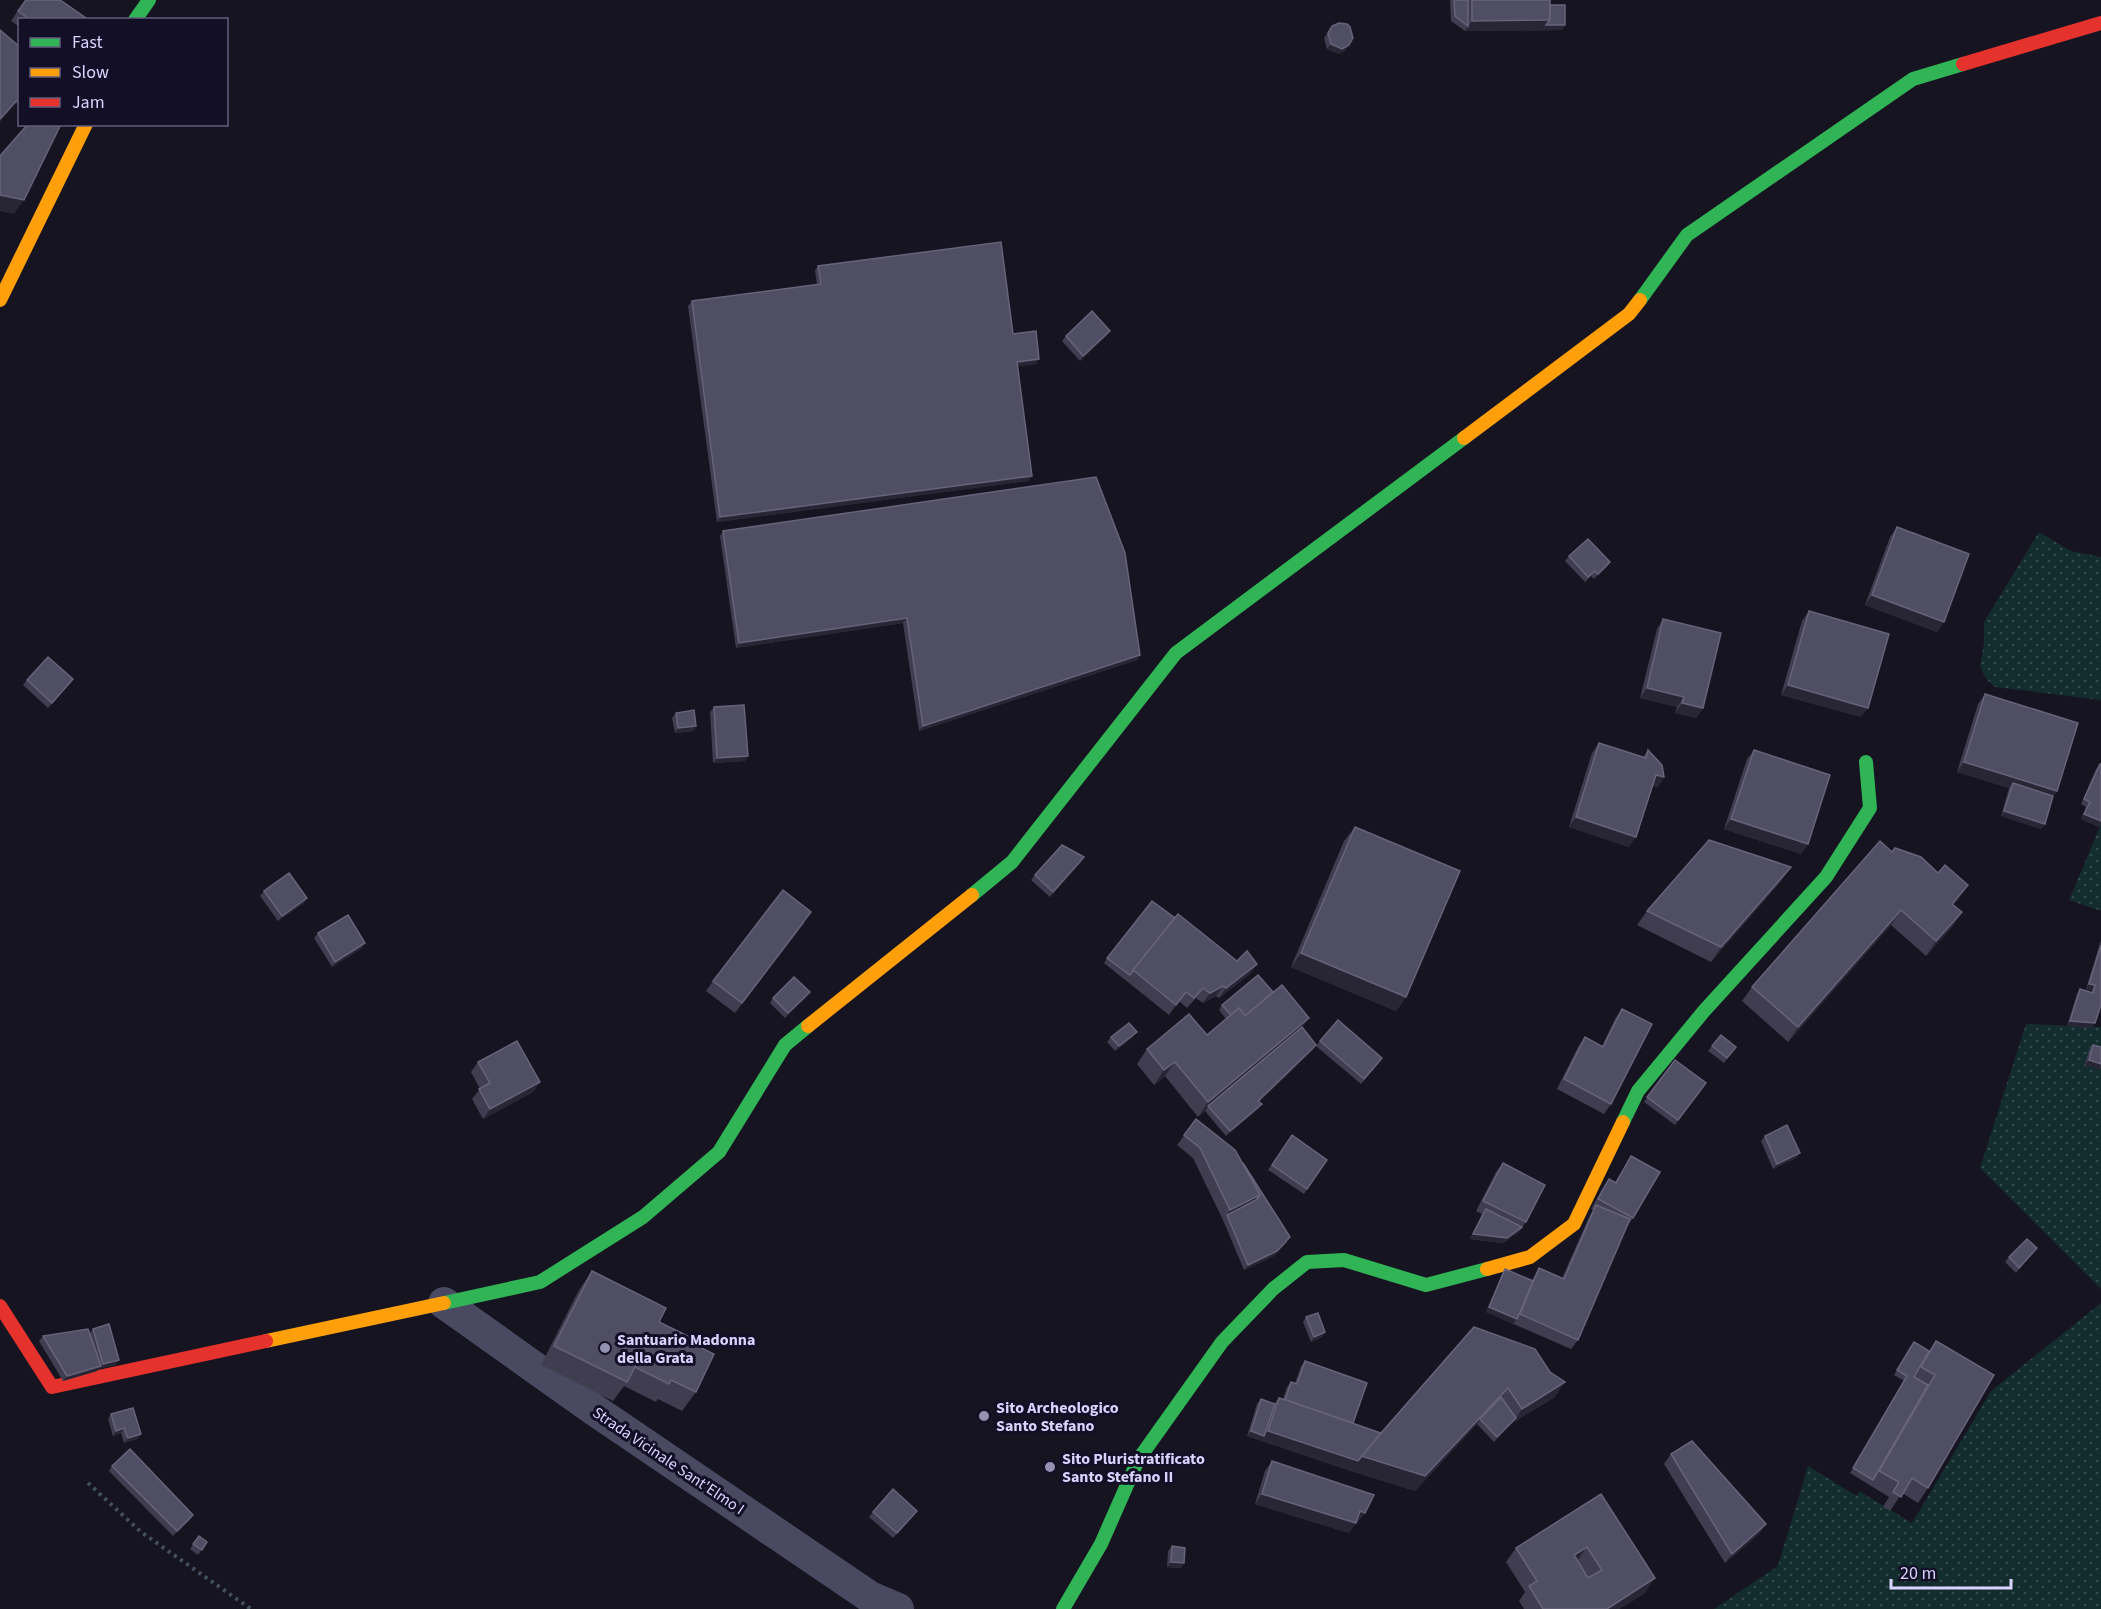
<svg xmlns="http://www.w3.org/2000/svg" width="2101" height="1609" font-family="'Source Sans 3',sans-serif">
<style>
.green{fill:url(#green-dots)}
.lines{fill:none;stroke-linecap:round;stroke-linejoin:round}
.path{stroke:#44505f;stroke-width:4;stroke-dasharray:3 4.5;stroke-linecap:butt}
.street{stroke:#4a4962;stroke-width:32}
.fast{stroke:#30b455;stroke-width:14}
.slow{stroke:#ff9f0a;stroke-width:14}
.jam{stroke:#e5322d;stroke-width:14}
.wall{fill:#403d50}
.shaded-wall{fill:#282635}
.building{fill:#504e63;stroke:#66637b;stroke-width:1.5;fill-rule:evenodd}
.poi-dot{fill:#9591b1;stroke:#130f26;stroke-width:2}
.labels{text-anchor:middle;stroke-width:6;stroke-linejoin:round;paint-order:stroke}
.poi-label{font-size:16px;font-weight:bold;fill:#d9d4ff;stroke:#130f26;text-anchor:start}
.street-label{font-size:16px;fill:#d9d4ff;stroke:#130f26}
</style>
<defs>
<pattern id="green-dots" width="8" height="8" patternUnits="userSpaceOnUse" patternTransform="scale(1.5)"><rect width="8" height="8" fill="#132c2d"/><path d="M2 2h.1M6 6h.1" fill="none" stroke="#354a4c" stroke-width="1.8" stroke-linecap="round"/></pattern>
</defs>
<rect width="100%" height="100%" fill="#161421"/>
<g class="green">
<polygon points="2039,532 2071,551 2101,557 2101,700 1995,687 1987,680 1980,667 1984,643 1984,622"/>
<polygon points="2101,824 2101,911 2069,900"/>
<polygon points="2026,1024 2101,1027 2101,1289 1980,1168"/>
<polygon points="2101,1303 2101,1609 1714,1609 1778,1566 1808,1466 1857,1496 1859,1491 1912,1523 1991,1391"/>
</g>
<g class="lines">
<polyline class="path" points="88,1483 141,1532 251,1609"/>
<polyline class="street" points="444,1303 593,1409 870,1597 898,1609"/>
<g class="fast">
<polyline points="135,20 149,0"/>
<polyline points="1640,300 1687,235 1913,79 1963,64"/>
<polyline points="972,895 1012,862 1176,653 1464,438"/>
<polyline points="1623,1122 1638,1091 1704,1011 1826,877 1870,808 1866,762"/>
<polyline points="444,1303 540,1282 643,1217 719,1152 785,1045 808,1026"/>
<polyline points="1063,1609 1101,1544 1138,1460 1222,1342 1273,1289 1307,1262 1344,1260 1426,1285 1487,1269"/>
</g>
<g class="slow">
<polyline points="0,300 86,124"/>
<polyline points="1464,438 1629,314 1640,300"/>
<polyline points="808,1026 972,895"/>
<polyline points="1487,1269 1530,1257 1574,1224 1623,1122"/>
<polyline points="266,1341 444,1303"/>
</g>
<g class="jam">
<polyline points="1963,64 2101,23"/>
<polyline points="0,1306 52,1387 266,1341"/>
</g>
</g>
<g class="wall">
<polygon points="25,0 85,20 20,20 20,27 11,21"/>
<polygon points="1450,0 1550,0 1550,5 1565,25 1562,30 1465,31 1451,21"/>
<polygon points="1332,26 1346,50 1339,54 1327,49 1324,38"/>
<polygon points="20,47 20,106 16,103"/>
<polygon points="818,266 1013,334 1036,364 1017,366 1028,481 717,522 688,306 692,301 817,285 815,270"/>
<polygon points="1066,336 1106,336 1080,361 1062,341"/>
<polygon points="1897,527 1944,622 1937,632 1865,605 1890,537"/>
<polygon points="723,531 1140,655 1137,660 919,731 903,623 736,648 720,536"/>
<polygon points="1569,556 1607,567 1594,579 1591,576 1585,582 1565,561"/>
<polygon points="1809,611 1861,717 1781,695 1802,621"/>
<polygon points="1663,619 1703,708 1696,718 1675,713 1677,707 1640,698 1657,629"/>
<polygon points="27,680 69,684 48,708 23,685"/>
<polygon points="1985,694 2057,791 2053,796 2045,824 2041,829 2001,816 2009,788 1957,772 1978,704"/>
<polygon points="714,707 748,756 745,761 713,763 710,712"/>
<polygon points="676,713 696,726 693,731 675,733 672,718"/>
<polygon points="1599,743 1643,757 1648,750 1664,777 1658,787 1653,786 1629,847 1569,827 1592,753"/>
<polygon points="1754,750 1808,844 1801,854 1724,829 1747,759"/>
<polygon points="2100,764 2101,764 2101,825 2099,827 2081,819 2086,807 2081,804 2096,769"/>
<polygon points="1355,827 1406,997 1396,1011 1291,967 1344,841"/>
<polygon points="1892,852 1958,900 1953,905 1962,912 1952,927 1926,956 1891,925 1788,1042 1742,1001 1752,987"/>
<polygon points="1081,862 1050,897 1031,880 1035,875"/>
<polygon points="1791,867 1781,881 1711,962 1637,925 1647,911"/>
<polygon points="264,891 304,903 278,921 260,896"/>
<polygon points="1175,918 1237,961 1257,964 1250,974 1219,998 1216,996 1203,1003 1196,998 1187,1008 1179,1001 1169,1015 1104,963 1107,958"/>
<polygon points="805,922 735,1013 706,991 713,981"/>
<polygon points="318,933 362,948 332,967 314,938"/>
<polygon points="2101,940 2101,1005 2095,1023 2092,1028 2067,1026 2077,994 2080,989 2091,993 2092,990 2086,989"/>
<polygon points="1273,992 1309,1018 1302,1027 1313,1050 1259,1102 1258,1109 1226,1136 1205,1111 1198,1117 1165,1076 1154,1085 1137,1064 1147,1049 1207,1035 1226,1019 1219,1010 1222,1005"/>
<polygon points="806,997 785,1018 770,1003 773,998"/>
<polygon points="1622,1009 1611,1104 1604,1114 1557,1089 1578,1047 1585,1037 1602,1046 1615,1019"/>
<polygon points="1721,1035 1736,1047 1724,1063 1708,1051"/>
<polygon points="1111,1037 1133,1037 1115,1051 1107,1042"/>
<polygon points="1320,1041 1379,1063 1361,1084 1316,1046"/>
<polygon points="2093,1045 2101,1047 2101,1068 2100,1069 2085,1065 2089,1050"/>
<polygon points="1675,1060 1706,1083 1675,1125 1644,1102"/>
<polygon points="478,1062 540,1082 533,1092 483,1119 472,1099 480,1089 471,1072"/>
<polygon points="1196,1119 1287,1242 1274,1256 1244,1270 1223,1220 1193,1158 1177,1145"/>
<polygon points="1292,1135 1327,1160 1304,1194 1268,1170"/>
<polygon points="1765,1136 1800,1153 1796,1158 1773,1169 1761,1141"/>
<polygon points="1631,1156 1633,1218 1626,1228 1578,1340 1571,1349 1486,1312 1502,1274 1505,1269 1532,1280 1539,1268 1562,1278 1590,1215 1593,1210 1591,1209 1602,1189 1609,1179 1615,1182"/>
<polygon points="1503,1163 1526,1222 1519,1232 1503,1243 1470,1239 1482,1214 1476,1211 1496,1172"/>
<polygon points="2037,1248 2016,1273 2005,1262 2009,1257"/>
<polygon points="592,1271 659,1322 689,1342 696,1392 682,1411 658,1399 656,1402 624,1386 613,1401 541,1365 579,1290"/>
<polygon points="1306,1317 1325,1332 1322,1337 1311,1342 1303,1322"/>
<polygon points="1474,1327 1555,1397 1512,1423 1494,1442 1477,1424 1415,1491 1351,1471 1247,1436 1257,1404 1261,1399 1274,1404 1279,1398 1283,1399 1287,1387 1291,1382 1295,1383 1301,1366 1305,1361 1353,1423 1377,1438"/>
<polygon points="93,1329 116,1365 99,1368 97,1371 63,1381 39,1341 43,1336 90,1333"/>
<polygon points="1936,1341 1928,1488 1918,1503 1902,1493 1890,1511 1883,1507 1889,1497 1850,1473 1904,1381 1894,1375 1910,1347 1914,1342 1929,1351"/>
<polygon points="111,1414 141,1434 137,1439 124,1443 121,1433 113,1436 108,1419"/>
<polygon points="1671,1454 1766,1524 1759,1534 1725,1563 1664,1464"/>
<polygon points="1272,1461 1358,1522 1356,1522 1349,1533 1255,1504 1265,1471"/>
<polygon points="112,1466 190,1520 173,1536 109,1471"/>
<polygon points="1601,1494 1645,1593 1619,1609 1524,1609 1519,1601 1525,1592 1506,1562 1516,1548"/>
<polygon points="917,1511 893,1538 869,1517 873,1512"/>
<polygon points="199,1536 207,1542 198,1555 190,1549"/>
<polygon points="1172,1546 1181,1568 1167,1567 1168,1551"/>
</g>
<g class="shaded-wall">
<polygon points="1550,20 1565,25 1562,30 1465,31 1472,21"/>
<polygon points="1331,44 1349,45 1346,50 1339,54 1327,49"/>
<polygon points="20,97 20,99 16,103 0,122 0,119"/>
<polygon points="0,195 24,200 14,214 0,211"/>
<polygon points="1110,331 1106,336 1080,361 1083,356"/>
<polygon points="1039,359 1036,364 1013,367 1017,362"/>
<polygon points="1032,476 1028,481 717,522 720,517"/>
<polygon points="1610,562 1607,567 1594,579 1598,574"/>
<polygon points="1872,595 1944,622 1937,632 1865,605"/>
<polygon points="907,618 903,623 736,648 739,643"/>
<polygon points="1140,655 1137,660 919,731 923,726"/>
<polygon points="1788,685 1868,708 1861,717 1781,695"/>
<polygon points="1647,688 1684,697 1677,707 1640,698"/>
<polygon points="1682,703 1703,708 1696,718 1675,713"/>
<polygon points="696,726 693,731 675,733 678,728"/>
<polygon points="748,756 745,761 713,763 717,758"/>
<polygon points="1964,762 2057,791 2050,801 2013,783 2009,788 1957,772"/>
<polygon points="1656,775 1664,777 1658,787 1649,785"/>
<polygon points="2004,811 2045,824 2041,829 2001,816"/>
<polygon points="2084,814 2101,821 2101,825 2099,827 2081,819"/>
<polygon points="1576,817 1636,837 1629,847 1569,827"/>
<polygon points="1731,819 1808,844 1801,854 1724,829"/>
<polygon points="1084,857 1081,862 1050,897 1053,892"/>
<polygon points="1791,867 1781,881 1711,962 1721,947"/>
<polygon points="1968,885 1958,900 1942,919 1952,904"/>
<polygon points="307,898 304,903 278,921 282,916"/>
<polygon points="1901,910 1891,925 1788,1042 1798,1027"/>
<polygon points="1962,912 1952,927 1926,956 1936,941"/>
<polygon points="365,943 362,948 332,967 335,962"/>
<polygon points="1301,953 1406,997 1396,1011 1291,967"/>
<polygon points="1257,964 1250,974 1219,998 1226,988"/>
<polygon points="2089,984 2095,985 2092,990 2086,989"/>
<polygon points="1223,986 1216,996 1203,1003 1210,993"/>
<polygon points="810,992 806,997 785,1018 788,1013"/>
<polygon points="1309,1018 1299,1032 1208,1106 1205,1111 1198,1117 1208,1102"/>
<polygon points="2070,1021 2095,1023 2092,1028 2067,1026"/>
<polygon points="1137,1032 1133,1037 1115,1051 1119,1046"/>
<polygon points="1316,1045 1313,1050 1255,1106 1258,1101"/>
<polygon points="2089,1060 2101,1064 2100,1069 2085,1065"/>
<polygon points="1175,1062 1165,1076 1154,1085 1164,1070"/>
<polygon points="540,1082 533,1092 483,1119 490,1109"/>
<polygon points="1262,1104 1258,1109 1226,1136 1230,1131"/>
<polygon points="1800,1153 1796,1158 1773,1169 1777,1164"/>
<polygon points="1260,1195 1253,1205 1227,1215 1230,1210"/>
<polygon points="1522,1227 1519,1232 1503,1243 1470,1239 1473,1234"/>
<polygon points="1290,1237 1274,1256 1244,1270 1248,1265"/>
<polygon points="1489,1307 1517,1319 1513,1324 1486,1312"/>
<polygon points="1325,1332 1322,1337 1311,1342 1314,1337"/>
<polygon points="119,1360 116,1365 99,1369 103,1364"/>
<polygon points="101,1366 97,1371 63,1381 67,1376"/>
<polygon points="1565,1382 1555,1397 1512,1423 1494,1442 1497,1437 1516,1418 1522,1409"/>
<polygon points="1508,1388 1498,1402 1480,1419 1477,1424 1415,1491 1351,1471 1247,1436 1251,1431 1264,1436 1268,1431 1361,1456 1374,1443"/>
<polygon points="124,1428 121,1433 113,1436 116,1431"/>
<polygon points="141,1434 137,1439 124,1443 128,1438"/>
<polygon points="1262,1494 1356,1523 1349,1533 1255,1504"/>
<polygon points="1360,1511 1365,1513 1358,1522 1353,1521"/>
<polygon points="193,1515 190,1520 173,1536 177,1531"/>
<polygon points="1766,1524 1759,1534 1725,1563 1732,1554"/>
<polygon points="1587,1547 1577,1561 1574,1555"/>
<polygon points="1171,1562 1184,1563 1181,1568 1167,1567"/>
<polygon points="1655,1578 1645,1593 1619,1609 1607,1609"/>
</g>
<g class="building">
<polygon points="26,0 60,0 86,18 85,20 31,20 18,11"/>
<polygon points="1454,0 1468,0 1468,26 1455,16"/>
<polygon points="1472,0 1550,0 1550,20 1472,21"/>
<polygon points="1550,5 1565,5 1565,25 1546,25 1550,20"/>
<polygon points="1339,23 1347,24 1350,27 1353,38 1349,45 1342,49 1331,44 1328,33 1332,26"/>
<polygon points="0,30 20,47 20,97 0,119"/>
<polygon points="28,124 61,124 24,200 0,195 0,156"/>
<polygon points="1001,242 1013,334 1036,331 1039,359 1017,362 1032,476 720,517 692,301 821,284 818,266"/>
<polygon points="1092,311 1110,331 1083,356 1066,336"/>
<polygon points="1096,477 1125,553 1140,655 923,726 907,618 739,643 723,531"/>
<polygon points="1897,527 1969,554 1944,622 1872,595"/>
<polygon points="1588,539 1610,562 1598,574 1595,571 1588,577 1569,556"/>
<polygon points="1809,611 1889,634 1868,708 1788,685"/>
<polygon points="1663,619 1721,633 1703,708 1682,703 1684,697 1647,688"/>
<polygon points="48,657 73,679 52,703 27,680"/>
<polygon points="1985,694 2078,723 2057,791 1964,762"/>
<polygon points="744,705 748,756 717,758 714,707"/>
<polygon points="694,710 696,726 678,728 676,713"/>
<polygon points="1599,743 1646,758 1648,750 1662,765 1664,777 1656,775 1636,837 1576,817"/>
<polygon points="1754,750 1830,775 1808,844 1731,819"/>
<polygon points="2100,764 2101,764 2101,821 2084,814 2090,802 2084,799"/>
<polygon points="2013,783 2053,796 2045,824 2004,811"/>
<polygon points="1355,827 1460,871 1406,997 1301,953"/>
<polygon points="1709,840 1791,867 1721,947 1647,911"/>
<polygon points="1880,841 1892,852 1895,848 1921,857 1938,873 1945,865 1968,885 1952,904 1962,912 1936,941 1901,910 1798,1027 1752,987"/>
<polygon points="1062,845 1084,857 1053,892 1035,875"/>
<polygon points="289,873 307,898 282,916 264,891"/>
<polygon points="783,890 811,912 742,1003 713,981"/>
<polygon points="1152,901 1175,918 1130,975 1107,958"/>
<polygon points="1178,914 1237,961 1247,951 1257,964 1226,988 1223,986 1210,993 1203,988 1194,998 1186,992 1176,1005 1133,970"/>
<polygon points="348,915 365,943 335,962 318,933"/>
<polygon points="2101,945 2101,1005 2095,1023 2070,1021 2080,989 2093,993 2095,985 2089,984"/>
<polygon points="1258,975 1273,992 1245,1016 1239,1008 1231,1015 1222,1005"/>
<polygon points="794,977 810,992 788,1013 773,998"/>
<polygon points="1282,985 1309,1018 1208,1102 1175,1062 1164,1070 1147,1049 1189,1014 1207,1035 1239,1008 1245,1016"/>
<polygon points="1622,1009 1652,1024 1611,1104 1564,1079 1585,1037 1603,1047"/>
<polygon points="1338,1020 1382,1058 1364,1079 1320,1041"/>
<polygon points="1129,1023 1137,1032 1119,1046 1111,1037"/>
<polygon points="1302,1027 1316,1045 1258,1101 1262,1104 1230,1131 1208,1106"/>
<polygon points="1721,1035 1736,1047 1727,1058 1712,1046"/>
<polygon points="517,1041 540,1082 490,1109 479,1089 490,1083 478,1062"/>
<polygon points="2093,1045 2101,1047 2101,1064 2089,1060"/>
<polygon points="1675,1060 1706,1083 1678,1120 1647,1097"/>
<polygon points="1196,1119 1235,1150 1260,1195 1230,1210 1200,1148 1184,1135"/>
<polygon points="1787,1125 1800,1153 1777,1164 1765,1136"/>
<polygon points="1292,1135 1327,1160 1307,1189 1272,1165"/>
<polygon points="1631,1156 1660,1172 1633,1218 1598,1199 1609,1179 1616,1183"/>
<polygon points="1243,1163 1290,1237 1277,1251 1248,1265 1227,1215 1256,1200 1260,1195"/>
<polygon points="1503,1163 1545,1185 1526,1222 1483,1201"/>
<polygon points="1596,1205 1630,1219 1578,1340 1520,1314 1539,1268 1564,1279"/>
<polygon points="1486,1209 1522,1227 1507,1238 1473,1234"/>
<polygon points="2027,1239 2037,1248 2019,1268 2009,1257"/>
<polygon points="1505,1269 1533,1281 1517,1319 1489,1307"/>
<polygon points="592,1271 666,1308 659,1322 692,1338 689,1342 714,1354 696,1392 671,1380 669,1384 635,1367 627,1382 554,1346"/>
<polygon points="1318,1313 1325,1332 1314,1337 1306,1317"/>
<polygon points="109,1324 119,1360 103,1364 93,1329"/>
<polygon points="1474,1327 1535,1349 1550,1372 1565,1382 1522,1409 1508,1388 1425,1476 1361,1456"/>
<polygon points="88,1329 101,1366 67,1376 43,1336"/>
<polygon points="1936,1341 1994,1375 1928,1488 1912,1478 1901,1497 1893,1492 1899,1482 1879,1471 1935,1375 1921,1367"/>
<polygon points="1914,1342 1929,1351 1914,1377 1928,1385 1873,1480 1853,1468 1907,1376 1897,1370"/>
<polygon points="1305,1361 1367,1383 1353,1423 1285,1400 1291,1382 1297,1384"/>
<polygon points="1501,1397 1516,1418 1497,1437 1480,1419"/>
<polygon points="1279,1398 1286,1400 1381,1433 1358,1461 1268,1431"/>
<polygon points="1261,1399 1275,1404 1264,1436 1251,1431"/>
<polygon points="133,1408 141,1434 128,1438 124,1428 116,1431 111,1414"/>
<polygon points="1692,1441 1766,1524 1732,1554 1671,1454"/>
<polygon points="130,1449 193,1515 177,1531 112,1466"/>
<polygon points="1272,1461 1374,1495 1365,1513 1360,1511 1356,1523 1262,1494"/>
<polygon points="893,1489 917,1511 897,1533 873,1512"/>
<path d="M1601,1494l54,84 -48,31h-64l-14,-23 8,-5 -21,-33zM1587,1547l15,23 -14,8 -14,-23z"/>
<polygon points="199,1536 207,1542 202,1550 193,1544"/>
<polygon points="1172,1546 1185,1548 1184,1563 1171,1562"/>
</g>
<g class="poi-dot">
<circle cx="605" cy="1348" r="6"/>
<circle cx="984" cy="1416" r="6"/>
<circle cx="1050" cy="1467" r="6"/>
</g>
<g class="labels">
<g class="poi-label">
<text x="617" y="1345">Santuario Madonna<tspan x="617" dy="18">della Grata</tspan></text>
<text x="996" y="1413">Sito Archeologico<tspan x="996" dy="18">Santo Stefano</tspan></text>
<text x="1062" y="1464">Sito Pluristratificato<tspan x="1062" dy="18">Santo Stefano II</tspan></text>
</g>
<g class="street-label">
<text transform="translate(669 1460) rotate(34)" y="6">Strada Vicinale Sant'Elmo I</text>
</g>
</g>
<rect x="18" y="18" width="210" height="108" fill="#130f26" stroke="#625e7d" stroke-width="1.5"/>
<rect x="30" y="38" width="30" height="9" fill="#30b455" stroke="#625e7d" stroke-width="1.5"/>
<text x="72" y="48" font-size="18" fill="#d9d4ff">Fast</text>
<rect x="30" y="68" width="30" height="9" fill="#ff9f0a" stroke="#625e7d" stroke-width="1.5"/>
<text x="72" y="78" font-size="18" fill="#d9d4ff">Slow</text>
<rect x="30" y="98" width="30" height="9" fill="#e5322d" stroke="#625e7d" stroke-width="1.5"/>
<text x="72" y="108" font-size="18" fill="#d9d4ff">Jam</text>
<path d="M1891 1579v9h120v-9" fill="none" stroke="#d9d4ff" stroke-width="3"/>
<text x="1900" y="1579" font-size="18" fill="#d9d4ff" stroke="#130f26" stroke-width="4.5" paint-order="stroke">20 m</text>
</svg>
